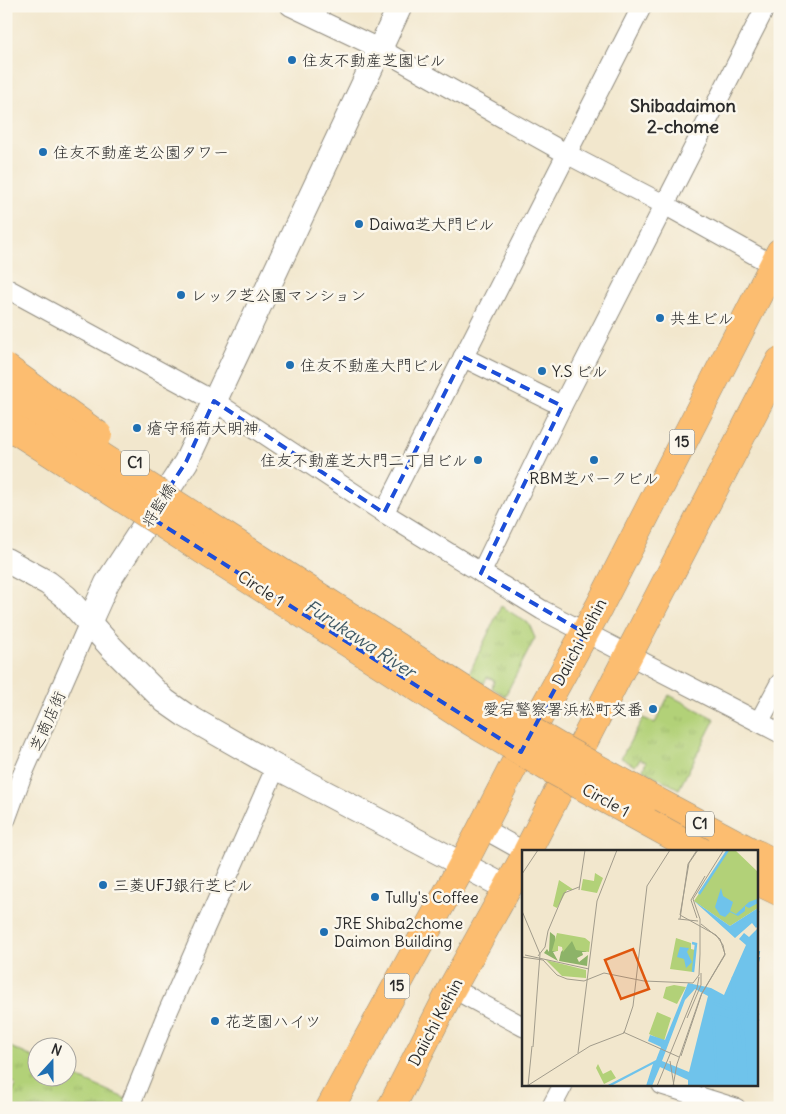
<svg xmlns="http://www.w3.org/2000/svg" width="786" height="1114" font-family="Delius,'Klee One',sans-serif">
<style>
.park{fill:url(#park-tufts);stroke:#6e7e52}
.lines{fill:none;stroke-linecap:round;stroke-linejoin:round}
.minor-casing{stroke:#8e897c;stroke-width:21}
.tertiary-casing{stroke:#8e897c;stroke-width:26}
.trunk-casing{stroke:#8e897c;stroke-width:29}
.motorway-casing{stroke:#8e897c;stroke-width:29}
.minor{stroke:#fff;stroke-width:19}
.tertiary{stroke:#fff;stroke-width:24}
.trunk{stroke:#fcbd6f;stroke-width:28}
.motorway{stroke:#fcbd6f;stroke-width:28}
.motorway-bridge-casing{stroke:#8e897c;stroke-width:29;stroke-linecap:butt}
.motorway-bridge{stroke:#fcbd6f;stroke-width:28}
.marked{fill:none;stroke:#1d4ed8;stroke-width:4;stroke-dasharray:10 6;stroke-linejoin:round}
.poi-dot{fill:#1f6fb2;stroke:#fbf7ec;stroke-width:2}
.labels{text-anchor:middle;stroke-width:5;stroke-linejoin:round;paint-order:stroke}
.shield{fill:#fbf7ec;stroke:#696865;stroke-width:1}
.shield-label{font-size:15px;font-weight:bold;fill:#2b2b2b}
.poi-label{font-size:16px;fill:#2b2b2b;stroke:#fbf7ec;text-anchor:start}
.street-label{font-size:16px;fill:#2b2b2b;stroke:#fbf7ec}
.neighbourhood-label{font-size:18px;font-weight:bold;fill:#2b2b2b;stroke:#fbf7ec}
.water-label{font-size:18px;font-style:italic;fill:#3f5965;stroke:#fbf7ec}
.inset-river{fill:none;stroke:#6fc3eb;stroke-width:2.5}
.inset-road{fill:none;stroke:#a29c8c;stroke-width:1}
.view{fill:#df570e;fill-opacity:0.15;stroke:#df570e;stroke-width:2.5}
.inset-edge{fill:none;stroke:#2b2b2b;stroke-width:2.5}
</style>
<defs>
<pattern id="park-tufts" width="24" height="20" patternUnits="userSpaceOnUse" patternTransform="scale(1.25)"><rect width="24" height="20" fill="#b2d178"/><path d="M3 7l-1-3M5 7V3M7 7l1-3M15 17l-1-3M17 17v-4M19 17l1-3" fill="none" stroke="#99b468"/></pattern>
</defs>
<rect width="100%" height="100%" fill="#fbf7ec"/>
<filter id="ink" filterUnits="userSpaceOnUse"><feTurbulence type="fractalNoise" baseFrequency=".02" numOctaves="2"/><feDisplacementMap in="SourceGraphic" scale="10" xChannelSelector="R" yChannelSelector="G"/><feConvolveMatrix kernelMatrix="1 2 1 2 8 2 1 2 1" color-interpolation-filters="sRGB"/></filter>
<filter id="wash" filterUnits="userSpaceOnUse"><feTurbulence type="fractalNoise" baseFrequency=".0096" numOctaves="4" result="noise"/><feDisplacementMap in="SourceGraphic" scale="20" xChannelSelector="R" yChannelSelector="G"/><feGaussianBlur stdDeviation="1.12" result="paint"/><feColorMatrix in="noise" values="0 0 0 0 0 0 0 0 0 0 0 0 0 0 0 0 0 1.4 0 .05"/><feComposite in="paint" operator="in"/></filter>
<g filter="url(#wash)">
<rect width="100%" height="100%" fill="#f2e7cd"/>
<g class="park">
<polygon points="501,606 529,624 535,638 505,696 492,688 494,680 487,677 484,684 469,674"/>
<polygon points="669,695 715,719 679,789 643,770 646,762 640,759 635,766 621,758 643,718 655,723"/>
<polygon points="6,1045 37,1059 38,1076 68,1076 68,1073 131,1101 129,1108 6,1108 16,1085 6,1080"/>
</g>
</g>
<g filter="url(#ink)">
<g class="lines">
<defs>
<g id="minor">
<polyline points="290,6 380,49 567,154 665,205 773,265"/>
<polyline points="6,288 214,401 384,513 542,610 780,733"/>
<polyline points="463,357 562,406"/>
<polyline points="384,513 642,6"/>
<polyline points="481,573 562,406 766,6"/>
<polyline points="759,722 780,683"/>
<polyline points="6,819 21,778 89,623"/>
<polyline points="482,828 525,852"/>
<polyline points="452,988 524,1027"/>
<polyline points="662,1085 736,1108"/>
<polyline points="129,1108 166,1016 276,767"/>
<polyline points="551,1108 563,1085"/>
</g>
<g id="tertiary">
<polyline points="6,560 48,583 66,597 112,648 165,701 185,715 276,767 507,888"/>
<polyline points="89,623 107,583 186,462 400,6"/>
</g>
<g id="trunk">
<polyline points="527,852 780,361"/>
<polyline points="330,1108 463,864 541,713 599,607 780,252"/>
<polyline points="391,1108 452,988 524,858"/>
</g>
<g id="motorway">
<polyline points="649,797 752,852"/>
<polyline points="757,854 780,866"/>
<polyline points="757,881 780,892"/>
</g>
</defs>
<use href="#minor" class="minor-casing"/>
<use href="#tertiary" class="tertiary-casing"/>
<use href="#trunk" class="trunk-casing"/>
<use href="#motorway" class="motorway-casing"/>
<use href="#minor" class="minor"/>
<use href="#tertiary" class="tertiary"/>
<use href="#trunk" class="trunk"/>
<use href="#motorway" class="motorway"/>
<defs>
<g id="motorway-bridge">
<polyline points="6,368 98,435"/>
<polyline points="6,395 486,704 559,747 649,797"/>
<polyline points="6,424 470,721 547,767 702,852"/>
</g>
</defs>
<use href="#motorway-bridge" class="motorway-bridge-casing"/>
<use href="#motorway-bridge" class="motorway-bridge"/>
</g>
</g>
<path class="marked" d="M463,357l99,49 -81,167 104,60 -64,119 -371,-235 36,-55 28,-61 170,112z"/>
<g class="poi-dot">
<circle cx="292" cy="60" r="5"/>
<circle cx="43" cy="152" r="5"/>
<circle cx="359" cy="224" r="5"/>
<circle cx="181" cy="295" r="5"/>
<circle cx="660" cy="318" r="5"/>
<circle cx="290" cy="365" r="5"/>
<circle cx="542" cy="371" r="5"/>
<circle cx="137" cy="428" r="5"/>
<circle cx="478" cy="460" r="5"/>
<circle cx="594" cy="460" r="5"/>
<circle cx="653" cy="709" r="5"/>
<circle cx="103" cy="885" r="5"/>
<circle cx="375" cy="897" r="5"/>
<circle cx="324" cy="932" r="5"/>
<circle cx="215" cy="1021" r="5"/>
</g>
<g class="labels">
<g class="shield">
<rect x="669.5" y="429.5" width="25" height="25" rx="4"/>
<rect x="121" y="450.5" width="28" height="25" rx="4"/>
<rect x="686" y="811.5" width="28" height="25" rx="4"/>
<rect x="384.5" y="973.5" width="25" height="25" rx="4"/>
</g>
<g class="shield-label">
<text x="682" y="447">15</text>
<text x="135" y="468">C1</text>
<text x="700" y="829">C1</text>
<text x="397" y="991">15</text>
</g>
<g class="poi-label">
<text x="302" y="66">住友不動産芝園ビル</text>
<text x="53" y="158">住友不動産芝公園タワー</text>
<text x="369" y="230">Daiwa芝大門ビル</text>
<text x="191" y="301">レック芝公園マンション</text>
<text x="670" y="324">共生ビル</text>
<text x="300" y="371">住友不動産大門ビル</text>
<text x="552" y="377">Y.S ビル</text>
<text x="147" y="434">瘡守稲荷大明神</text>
<text x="468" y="466" text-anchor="end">住友不動産芝大門二丁目ビル</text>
<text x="594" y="484" text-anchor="middle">RBM芝パークビル</text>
<text x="643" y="715" text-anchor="end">愛宕警察署浜松町交番</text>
<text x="113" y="891">三菱UFJ銀行芝ビル</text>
<text x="385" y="903">Tully's Coffee</text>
<text x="334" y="929">JRE Shiba2chome<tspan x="334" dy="18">Daimon Building</tspan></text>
<text x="225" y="1027">花芝園ハイツ</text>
</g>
<g class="street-label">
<text transform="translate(158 505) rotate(-57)" y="6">将監橋</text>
<text transform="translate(261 588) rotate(33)" y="6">Circle 1</text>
<text transform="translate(579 642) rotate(-62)" y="6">Daiichi Keihin</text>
<text transform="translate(47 721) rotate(-66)" y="6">芝商店街</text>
<text transform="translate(606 800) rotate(29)" y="6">Circle 1</text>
<text transform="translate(435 1022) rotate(-62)" y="6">Daiichi Keihin</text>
</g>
<g class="neighbourhood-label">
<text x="683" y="112">Shibadaimon<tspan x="683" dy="21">2-chome</tspan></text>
</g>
<g class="water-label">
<text transform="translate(360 639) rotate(33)" y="6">Furukawa River</text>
</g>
</g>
<g transform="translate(522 850)">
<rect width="236" height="236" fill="#f2e7cd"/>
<path d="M28,82l5,4 2,15 -4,1 5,9 -14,-8 3,-4 2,3zM50,89l18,3 -13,-1 10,11h-5l1,3 -6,3 2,4 9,-7 -1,11 -28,-5 2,-9z" fill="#8db368"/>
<path d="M206,0h7l23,22v36l-28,18 -36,-25zM73,23l8,5 -6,15 -16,-3 2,-11 11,2zM37,30l15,10h-7l-10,18 -4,-2zM35,83l28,5 5,4 -1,10 -13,-2 -4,-9 -9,11 -1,-5 -4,-1v5h-6zM154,88l15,5v6l4,1 -2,22 -23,-3zM24,110l40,10v8l-24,-2zM152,135l12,2 -9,17 -14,-6 3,-11zM135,162l14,6 -7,23 -15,-7zM76,214l5,10 8,-4 5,8 -12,6 -8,-16z" fill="#b2d178"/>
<path d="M199,38l2,8 10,6 -3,9 6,3 13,-12 8,-3 1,4 -9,5 -4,-2v5l-7,5 -8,-4 -5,5 -5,-2 -5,-8zM172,51l36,25 28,-18v18l-2,2 -4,-5 -17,15zM236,78v158h-70v-6l-28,-13 -8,19h-6l7,-22 -42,22h-5l50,-26 5,-13 -13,-6 2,-6 15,5 23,-57 23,5 13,7 22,-50 -7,-6 5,-6 5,4zM173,139l13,7 -19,76 -27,-11 23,-61zM158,97l9,1 -2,4 5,10 -6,6 -2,-9 -7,-2z" fill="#6fc3eb" fill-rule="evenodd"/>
<path class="inset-river" d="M177,44l29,-44M237,61l-29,18 29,-18M170,93l4,1 -3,28M212,126l3,110M211,127l2,109M193,149l18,6M213,151l1,85M191,153l19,7M215,157l22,8M214,161l23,10M191,162l21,6M191,162l4,74M215,169l7,-3 15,-65M217,171l5,27M222,198v38M223,212l1,24M225,236l-4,-61 16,-68"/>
<path class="inset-road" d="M0,24l16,-24M57,40l6,-40M0,61l18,43 -7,93M175,68l-6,-18 14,-24M156,69l20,2M158,69l8,-55 9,-14M3,105l64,14M16,106l7,-9 3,-16 16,-38 15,-6M0,107l21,3 14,15 10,4 17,2 20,-8 40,8 49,2 6,-8 1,-21v-35l-7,-20 30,-48M165,168l14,-33v-12M101,182l56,25M56,203l19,-152 20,-51M159,206l21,-63 23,-39 -5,-15 -19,-15M148,211l4,25M5,236l63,-40 34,-13 9,-27 14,-120 23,-36M6,236l4,-40M135,236l40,-98 2,-11M151,236l4,-22 24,-69 24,-40 -2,-10 -7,-10 -36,-20 9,-52 9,-13"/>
<path class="view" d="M111,99l16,40 -28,10 -16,-39z"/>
<rect width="236" height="236" class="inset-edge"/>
</g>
<rect width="786" height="1114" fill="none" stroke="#fbf7ec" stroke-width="25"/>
<g transform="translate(52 1062) rotate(21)"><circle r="24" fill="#fbf7ec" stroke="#a8a59f"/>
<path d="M0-4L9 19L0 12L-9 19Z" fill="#1f6fb2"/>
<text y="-8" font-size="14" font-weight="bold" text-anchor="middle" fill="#2b2b2b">N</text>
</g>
</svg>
